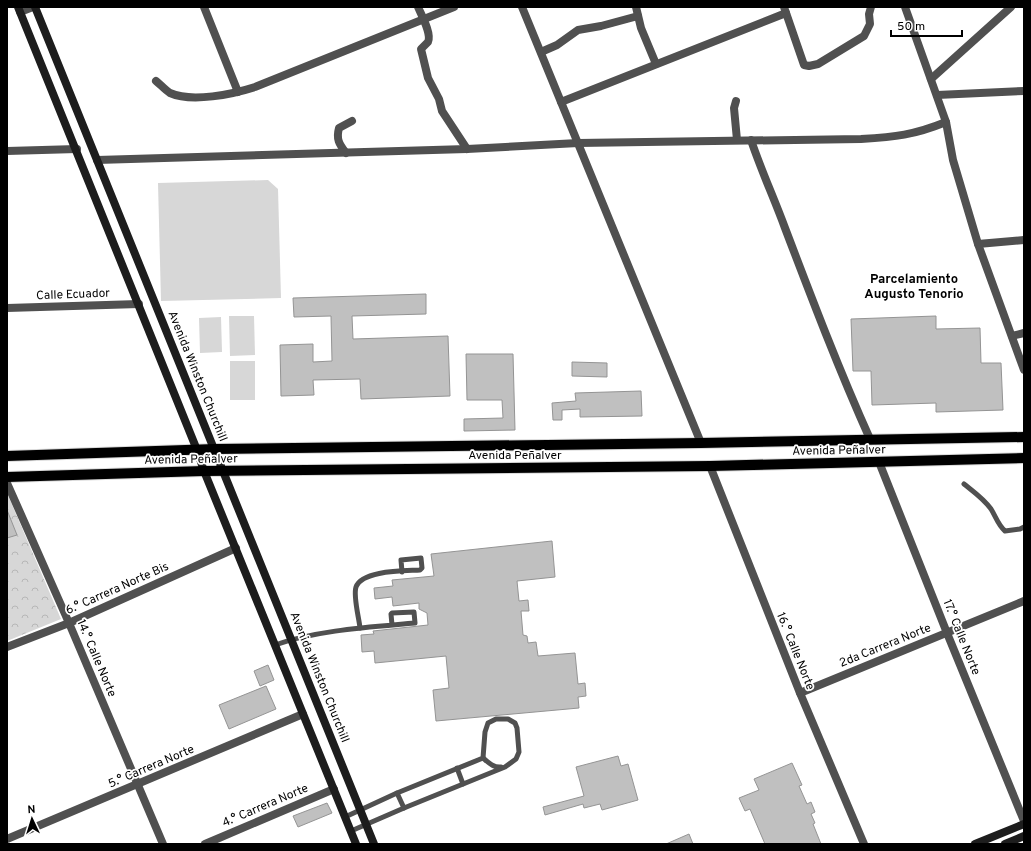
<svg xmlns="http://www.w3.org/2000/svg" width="1031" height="851" font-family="Overpass,sans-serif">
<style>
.grass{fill:#d7d7d7}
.park{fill:url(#park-crowns)}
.building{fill:#c0c0c0;stroke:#949494}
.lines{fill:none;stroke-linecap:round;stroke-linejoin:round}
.primary-casing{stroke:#dbdbdb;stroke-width:12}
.lane{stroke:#505050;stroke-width:5}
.street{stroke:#505050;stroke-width:8}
.secondary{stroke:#1d1d1d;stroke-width:8}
.primary{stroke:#000;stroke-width:10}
.labels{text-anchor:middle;stroke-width:3.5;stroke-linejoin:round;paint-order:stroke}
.street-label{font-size:12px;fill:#000;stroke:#fff}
.neighbourhood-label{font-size:13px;font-weight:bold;fill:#000;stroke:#fff}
</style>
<defs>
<pattern id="park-crowns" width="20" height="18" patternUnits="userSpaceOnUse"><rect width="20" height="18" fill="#d7d7d7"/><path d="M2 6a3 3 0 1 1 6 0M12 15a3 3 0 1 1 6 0" fill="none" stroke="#b7b7b7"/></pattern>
</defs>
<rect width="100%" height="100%" fill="#fff"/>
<g class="grass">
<polygon points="268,180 278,189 281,298 161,301 158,183"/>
<polygon points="229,316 254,316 255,355 230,356"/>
<polygon points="221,317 222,352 200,353 199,318"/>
<rect x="230" y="361" width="25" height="39"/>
</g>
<polygon class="park" points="7,493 61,619 7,641"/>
<g class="building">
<polygon points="426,294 426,314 352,316 353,339 448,336 450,396 361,399 360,379 313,380 314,395 281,396 280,345 313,344 313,362 332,361 331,316 294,317 293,298"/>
<polygon points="936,316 936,329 980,328 981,363 1001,363 1003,410 936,412 936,403 872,405 871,371 853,371 851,319"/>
<polygon points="466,354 513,354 515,430 464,431 464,419 503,418 502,400 467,400"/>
<polygon points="572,362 607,363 607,377 572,376"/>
<polygon points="641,391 642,416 580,417 580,409 562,410 562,420 553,420 552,403 576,401 575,393"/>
<polygon points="7,510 17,535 7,538"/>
<polygon points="552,541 555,577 517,581 519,601 528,600 529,611 521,611 523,635 527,636 528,643 536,642 538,656 575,653 578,684 585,683 586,696 578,697 579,708 436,721 433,690 449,688 446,656 375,663 374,651 362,652 361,635 374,634 373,631 428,625 427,613 419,609 419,603 393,606 392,597 375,599 374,588 393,586 392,580 434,576 431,554"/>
<polygon points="268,665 274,680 260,686 254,671"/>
<polygon points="266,686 276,709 229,729 219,705"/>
<polygon points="618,756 621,766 628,764 638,800 602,810 600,804 584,808 583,804 545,815 543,807 584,796 576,767"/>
<polygon points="792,763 802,785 799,786 807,804 811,802 815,812 811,814 815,823 813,824 821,844 765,844 750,809 745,811 739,798 759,790 754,779"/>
<polygon points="327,803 332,813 298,827 293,816"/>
<polygon points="689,834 693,844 666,844"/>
</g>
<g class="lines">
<defs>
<g id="primary">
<polyline points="7,456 215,449 701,443 1024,437"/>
<polyline points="7,477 204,471 710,466 1024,458"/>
</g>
</defs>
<use href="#primary" class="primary-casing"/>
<g class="lane">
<path d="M964,484c10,8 20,15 27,25 5,8 7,16 14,22l15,-2 4,-2"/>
<path d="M360,628c-1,-10 -7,-32 -4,-41 6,-17 49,-16 64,-17l2,-2 -1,-10 -20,2 1,12"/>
<path d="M275,645c42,-15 96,-18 140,-22l-1,-11 -22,1 -1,1 1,11"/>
<path d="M483,758c6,5 11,10 18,9"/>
<polyline points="457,768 463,784"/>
<polyline points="397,793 404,808"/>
<polyline points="345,817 397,793 483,758 485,732 488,723 496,719 508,719 515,723 517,728 519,752 516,759 505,767 404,808 351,831"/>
</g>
<g class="street">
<polyline points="204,7 238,92"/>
<path d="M418,7c3,7 14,27 10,35 -2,2 -5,5 -7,7l7,29 11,21 3,12 25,38"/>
<polyline points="522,7 701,443"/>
<polyline points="636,7 641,28 656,64"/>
<polyline points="784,7 804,65 809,66 818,64 864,36 870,24 869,14 871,7"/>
<polyline points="905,7 946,122 953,160 978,244 1024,370"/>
<polyline points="20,12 33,7"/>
<polyline points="541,52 557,45 578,30 601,26 638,16"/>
<polyline points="931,79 1011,7"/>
<path d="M156,81c4,3 9,9 14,12 22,10 63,1 85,-6l199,-80"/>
<polyline points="937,95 1024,91"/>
<polyline points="736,101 734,108 737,140"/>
<polyline points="561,102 786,13"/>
<path d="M751,140c10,30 23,58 34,88 27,71 54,142 85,211"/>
<polyline points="7,151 77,149"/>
<path d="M346,153c-7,-9 -10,-14 -7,-25l13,-7"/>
<path d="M97,160l370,-11 111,-6 283,-4c34,-2 53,-4 85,-17"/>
<polyline points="978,244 1024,240"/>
<polyline points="7,308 139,304"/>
<polyline points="1012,336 1024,333"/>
<polyline points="879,462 947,633 1024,821"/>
<polyline points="710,466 800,693 864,844"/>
<polyline points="7,483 69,623 163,844"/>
<polyline points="7,647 69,623 236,548"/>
<polyline points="800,693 1024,601"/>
<polyline points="7,839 303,714"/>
<polyline points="205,844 334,789"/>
</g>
<g class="secondary">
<polyline points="18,7 197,450 204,471 356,844"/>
<polyline points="35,7 374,844"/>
<polyline points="975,844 1024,824"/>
<polyline points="1005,844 1024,836"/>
</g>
<use href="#primary" class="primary"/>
</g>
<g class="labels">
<g class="street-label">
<text transform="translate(73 294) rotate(-2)" y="4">Calle Ecuador</text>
<text transform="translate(198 376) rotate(68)" y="4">Avenida Winston Churchill</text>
<text transform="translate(839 450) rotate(-1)" y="4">Avenida Peñalver</text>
<text x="515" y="459">Avenida Peñalver</text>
<text transform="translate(191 459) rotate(-1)" y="4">Avenida Peñalver</text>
<text transform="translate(117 588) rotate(-24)" y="4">6.° Carrera Norte Bis</text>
<text transform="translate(962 637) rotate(68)" y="4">17.° Calle Norte</text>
<text transform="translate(885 645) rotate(-22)" y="4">2da Carrera Norte</text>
<text transform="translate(796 651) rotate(68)" y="4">16.° Calle Norte</text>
<text transform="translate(97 658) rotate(67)" y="4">14.° Calle Norte</text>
<text transform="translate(320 677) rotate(68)" y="4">Avenida Winston Churchill</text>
<text transform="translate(151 766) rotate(-23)" y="4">5.° Carrera Norte</text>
<text transform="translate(265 805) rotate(-23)" y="4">4.° Carrera Norte</text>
</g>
<g class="neighbourhood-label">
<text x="914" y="283">Parcelamiento<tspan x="914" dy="15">Augusto Tenorio</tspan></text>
</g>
</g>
<rect width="1031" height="851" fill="none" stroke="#000000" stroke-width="16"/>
<g transform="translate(32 819) rotate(356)" stroke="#ffffff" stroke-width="3" paint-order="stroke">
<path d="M0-3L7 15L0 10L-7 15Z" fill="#000000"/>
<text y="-6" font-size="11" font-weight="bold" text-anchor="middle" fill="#000000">N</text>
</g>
<path d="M891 30v6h71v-6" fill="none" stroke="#000000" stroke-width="2"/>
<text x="897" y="30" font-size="12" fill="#000000" stroke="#ffffff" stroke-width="3" paint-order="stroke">50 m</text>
</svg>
